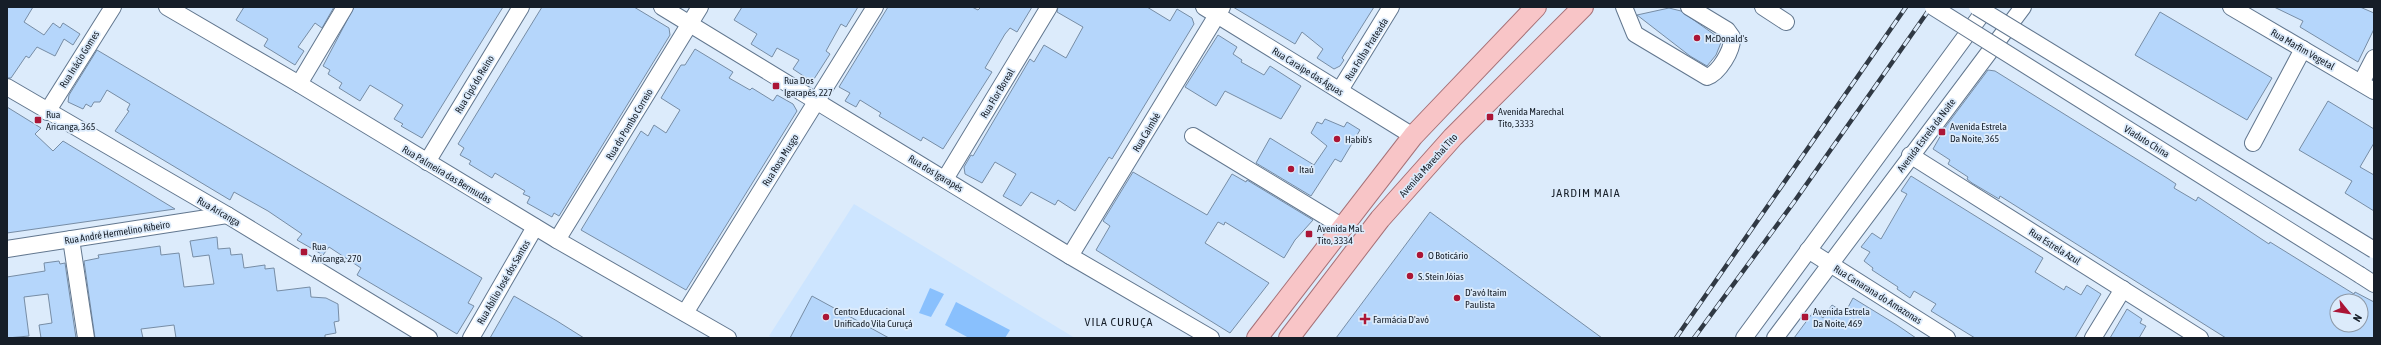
<svg xmlns="http://www.w3.org/2000/svg" width="2381" height="345" font-family="'Asap Condensed',sans-serif">
<style>
.built{fill:#cde5ff}
.water{fill:#89c0fd}
.building{fill:#b5d6fb;stroke:#778da5;fill-rule:evenodd}
.lines{fill:none;stroke-linecap:round;stroke-linejoin:round}
.minor-casing{stroke:#62778f;stroke-width:18}
.major-casing{stroke:#a67177;stroke-width:22}
.minor{stroke:#fff;stroke-width:16}
.major{stroke:#f8c5c7;stroke-width:20}
.rail-casing{stroke:#303944;stroke-width:4.5}
.rail{stroke:#dcebfb;stroke-width:3;stroke-dasharray:9;stroke-linecap:butt}
.minor-bridge-casing{stroke:#62778f;stroke-width:18;stroke-linecap:butt}
.minor-bridge{stroke:#fff;stroke-width:16}
.poi-dot{fill:#ab1536;stroke:#dcebfb;stroke-width:1.5}
.labels{text-anchor:middle;stroke-width:3.5;stroke-linejoin:round;paint-order:stroke}
.poi-label{font-size:10px;fill:#161e28;stroke:#dcebfb;text-anchor:start}
.street-label{font-size:10px;fill:#161e28;stroke:#dcebfb}
.quarter-label{font-size:12px;letter-spacing:1px;fill:#161e28;stroke:#dcebfb}
</style>
<rect width="100%" height="100%" fill="#dcebfb"/>
<polygon class="built" points="854,204 1075,338 773,338 769,336"/>
<g class="water">
<polygon points="930,288 944,294 931,317 919,313"/>
<polygon points="956,302 1010,330 1005,338 969,338 945,325"/>
</g>
<g class="building">
<polygon points="7,7 33,7 24,22 44,35 53,23 60,28 63,23 80,34 73,45 64,39 55,56 37,47 29,58 26,56 11,78 7,78"/>
<polygon points="244,7 334,7 322,28 315,23 298,47 304,51 295,65 264,46 268,39 236,20"/>
<polygon points="354,7 503,7 422,138 401,126 403,124 394,119 403,105 370,85 360,101 339,88 342,83 328,74 330,70 323,66"/>
<polygon points="542,7 634,7 669,28 670,35 559,216 554,213 552,217 527,203 530,197 523,194 525,191 495,173 492,178 469,164 471,161 460,155 464,148 458,144"/>
<polygon points="742,7 858,7 846,27 841,24 826,51 830,54 814,79 808,79 793,69 799,60 777,48 772,57 751,44 757,34 734,20"/>
<polygon points="888,7 972,7 978,10 981,7 1032,7 1017,32 1010,28 1005,34 985,68 992,72 943,149 923,137 921,141 879,116 881,113 860,100 856,107 845,101 850,93 839,87"/>
<polygon points="1058,7 1147,7 1170,21 1177,9 1192,18 1194,24 1112,159 1109,157 1075,211 1058,200 1055,205 1031,192 1021,206 1003,196 1016,174 995,162 982,183 965,174 964,167 971,155 973,156 1030,59 1034,62 1044,45 1066,58 1083,27 1057,12"/>
<polygon points="1233,7 1374,7 1342,58 1344,60 1340,66 1334,69 1317,58 1323,49 1302,32 1295,44"/>
<polygon points="2274,7 2360,7 2374,13 2374,29 2358,62 2300,27 2303,21"/>
<polygon points="1669,8 1681,11 1722,40 1716,55 1707,66 1690,56 1637,15"/>
<polygon points="2160,12 2272,78 2247,120 2135,55"/>
<polygon points="1218,35 1237,47 1233,54 1242,60 1241,62 1264,75 1270,66 1301,86 1281,119 1225,91 1216,106 1185,87"/>
<polygon points="695,49 733,72 729,78 750,90 752,88 773,101 777,95 793,104 797,111 686,290 581,230 641,131 648,136 654,125 666,133 680,110 661,98 681,65 685,65"/>
<polygon points="97,50 482,278 468,303 474,306 457,334 357,275 361,268 329,247 323,255 297,240 302,234 268,211 234,192 230,200 115,131 129,111 127,110 130,104 107,90 100,102 94,102 91,107 86,104 83,109 68,102 69,95"/>
<path d="M1988,70l7,1 172,107 9,6 -2,4 22,13 2,-4 71,47 1,-2 84,52 1,-2 19,10v36h-148l-226,-142 -1,3 -27,-16 -5,-4 1,-2 -20,-13 2,-4 -17,-11 13,-23zM2337,301h24v24h-24z"/>
<polygon points="2328,101 2374,129 2374,143 2360,167 2374,175 2374,211 2345,193 2352,181 2299,150"/>
<polygon points="7,107 41,128 35,134 53,151 63,141 175,209 7,233"/>
<polygon points="1325,119 1344,127 1347,122 1360,130 1341,162 1335,159 1311,196 1256,163 1270,138 1314,165 1327,146 1311,133 1317,122 1322,124"/>
<polygon points="1133,172 1207,215 1232,174 1246,182 1247,180 1313,220 1295,240 1284,258 1225,222 1224,225 1218,222 1205,243 1269,283 1230,333 1096,250 1110,226 1103,221"/>
<polygon points="1911,176 2043,258 2035,272 2064,290 2066,286 2081,295 2087,285 2101,294 2075,338 1975,338 1931,311 1936,304 1914,291 1910,298 1897,289 1898,287 1872,270 1873,268 1864,261 1870,252 1861,247 1872,233 1881,239 1907,194 1901,191"/>
<polygon points="1430,212 1602,338 1336,338"/>
<polygon points="217,237 218,249 230,248 231,255 242,254 244,268 265,265 265,269 274,268 277,291 310,287 311,297 326,298 338,304 339,321 334,322 336,333 325,335 325,338 176,338 174,325 141,329 143,338 95,338 84,261 99,258 98,255 160,246 161,255 179,253 184,287 214,284 209,255 193,257 190,241"/>
<polygon points="59,261 60,264 65,263 76,338 41,338 39,325 52,323 48,294 24,297 29,336 7,338 7,277 45,271 44,263"/>
<polygon points="514,296 557,321 584,338 490,338"/>
<polygon points="812,296 889,338 790,338"/>
<polygon points="1853,298 1897,325 1916,338 1794,338 1814,311 1823,318 1832,305 1845,313"/>
<polygon points="2127,309 2142,319 2140,323 2146,326 2139,338 2110,338"/>
</g>
<g class="lines">
<defs>
<g id="minor">
<polyline points="167,7 299,84 557,240 728,338"/>
<polyline points="662,7 1070,256 1211,338"/>
<polyline points="1204,7 1413,136"/>
<path d="M1624,7l11,27 72,43c12,-4 26,-27 25,-40l-5,-7 -38,-23"/>
<polyline points="1763,7 1786,22"/>
<polyline points="2231,7 2374,91"/>
<polyline points="2361,83 2374,58"/>
<polyline points="299,84 345,7"/>
<polyline points="7,87 227,215 429,338"/>
<polyline points="1340,90 1391,7"/>
<polyline points="47,112 113,7"/>
<polyline points="1193,136 1343,227"/>
<polyline points="2253,143 2303,49"/>
<polyline points="1910,155 2200,338"/>
<polyline points="427,162 521,7"/>
<polyline points="945,179 1049,7"/>
<polyline points="71,239 86,338"/>
<polyline points="557,240 700,7"/>
<polyline points="7,249 227,215"/>
<polyline points="1808,250 1947,338"/>
<polyline points="1070,256 1222,7"/>
<polyline points="2360,275 2374,284"/>
<polyline points="685,313 875,7"/>
<polyline points="471,338 535,227"/>
<polyline points="1744,338 1987,7"/>
<polyline points="1775,338 2023,7"/>
<polyline points="2093,338 2123,289"/>
</g>
<g id="major">
<polyline points="1257,338 1413,136 1536,7"/>
<polyline points="1289,338 1380,219 1453,137 1583,7"/>
</g>
</defs>
<use href="#minor" class="minor-casing"/>
<use href="#major" class="major-casing"/>
<use href="#minor" class="minor"/>
<use href="#major" class="major"/>
<defs>
<g id="rail">
<polyline points="1676,338 1906,7"/>
<polyline points="1694,338 1794,202 1931,7"/>
</g>
</defs>
<use href="#rail" class="rail-casing"/>
<use href="#rail" class="rail"/>
<defs>
<g id="minor-bridge">
<polyline points="1933,7 2360,275"/>
<polyline points="1977,7 2374,250"/>
</g>
</defs>
<use href="#minor-bridge" class="minor-bridge-casing"/>
<use href="#minor-bridge" class="minor-bridge"/>
</g>
<g class="poi-dot">
<circle cx="1697" cy="38" r="4"/>
<rect x="772" y="82" width="8" height="8" rx="2"/>
<rect x="1486" y="113" width="8" height="8" rx="2"/>
<rect x="34" y="116" width="8" height="8" rx="2"/>
<rect x="1938" y="128" width="8" height="8" rx="2"/>
<circle cx="1337" cy="139" r="4"/>
<circle cx="1291" cy="169" r="4"/>
<rect x="1305" y="230" width="8" height="8" rx="2"/>
<rect x="300" y="248" width="8" height="8" rx="2"/>
<circle cx="1420" cy="255" r="4"/>
<circle cx="1410" cy="276" r="4"/>
<circle cx="1457" cy="298" r="4"/>
<circle cx="826" cy="317" r="4"/>
<rect x="1801" y="313" width="8" height="8" rx="2"/>
<path d="M1363 313h4v4h4v4h-4v4h-4v-4h-4v-4h4z"/>
</g>
<g class="labels">
<g class="poi-label">
<text x="1705" y="42">McDonald's</text>
<text x="784" y="84">Rua Dos<tspan x="784" dy="12">Igarapés, 227</tspan></text>
<text x="1498" y="115">Avenida Marechal<tspan x="1498" dy="12">Tito, 3333</tspan></text>
<text x="46" y="118">Rua<tspan x="46" dy="12">Aricanga, 365</tspan></text>
<text x="1950" y="130">Avenida Estrela<tspan x="1950" dy="12">Da Noite, 365</tspan></text>
<text x="1345" y="143">Habib's</text>
<text x="1299" y="173">Itaú</text>
<text x="1317" y="232">Avenida Mal.<tspan x="1317" dy="12">Tito, 3334</tspan></text>
<text x="312" y="250">Rua<tspan x="312" dy="12">Aricanga, 270</tspan></text>
<text x="1428" y="259">O Boticário</text>
<text x="1418" y="280">S. Stein Jóias</text>
<text x="1465" y="296">D’avó Itaim<tspan x="1465" dy="12">Paulista</tspan></text>
<text x="834" y="315">Centro Educacional<tspan x="834" dy="12">Unificado Vila Curuçá</tspan></text>
<text x="1813" y="315">Avenida Estrela<tspan x="1813" dy="12">Da Noite, 469</tspan></text>
<text x="1373" y="323">Farmácia D'avó</text>
</g>
<g class="street-label">
<text transform="translate(1366 49) rotate(-58)" y="4">Rua Folha Prateada</text>
<text transform="translate(2303 49) rotate(30)" y="4">Rua Marfim Vegetal</text>
<text transform="translate(79 59) rotate(-58)" y="4">Rua Inácio Gomes</text>
<text transform="translate(1308 71) rotate(32)" y="4">Rua Caraípe das Águas</text>
<text transform="translate(474 84) rotate(-59)" y="4">Rua Cipó do Reino</text>
<text transform="translate(997 93) rotate(-59)" y="4">Rua Flor Boreal</text>
<text transform="translate(629 124) rotate(-59)" y="4">Rua do Pombo Correio</text>
<text transform="translate(1146 132) rotate(-59)" y="4">Rua Caimbé</text>
<text transform="translate(1926 135) rotate(-53)" y="4">Avenida Estrela da Noite</text>
<text transform="translate(2147 141) rotate(32)" y="4">Viaduto China</text>
<text transform="translate(780 160) rotate(-58)" y="4">Rua Rosa Musgo</text>
<text transform="translate(1428 165) rotate(-48)" y="4">Avenida Marechal Tito</text>
<text transform="translate(936 173) rotate(31)" y="4">Rua dos Igarapés</text>
<text transform="translate(447 174) rotate(31)" y="4">Rua Palmeira das Bermudas</text>
<text transform="translate(219 211) rotate(30)" y="4">Rua Aricanga</text>
<text transform="translate(117 232) rotate(-9)" y="4">Rua André Hermelino Ribeiro</text>
<text transform="translate(2055 246) rotate(32)" y="4">Rua Estrela Azul</text>
<text transform="translate(503 282) rotate(-60)" y="4">Rua Abílio José dos Santos</text>
<text transform="translate(1878 294) rotate(32)" y="4">Rua Canarana do Amazonas</text>
</g>
<g class="quarter-label">
<text x="1586" y="197">JARDIM MAIA</text>
<text x="1119" y="326">VILA CURUÇA</text>
</g>
</g>
<rect width="2381" height="345" fill="none" stroke="#161e28" stroke-width="16"/>
<g transform="translate(2349 313) rotate(120)"><circle r="19" fill="#dcebfb" stroke="#8d99a7"/>
<path d="M0-3L7 15L0 10L-7 15Z" fill="#ab1536"/>
<text y="-6" font-size="11" font-weight="bold" text-anchor="middle" fill="#161e28">N</text>
</g>
</svg>
